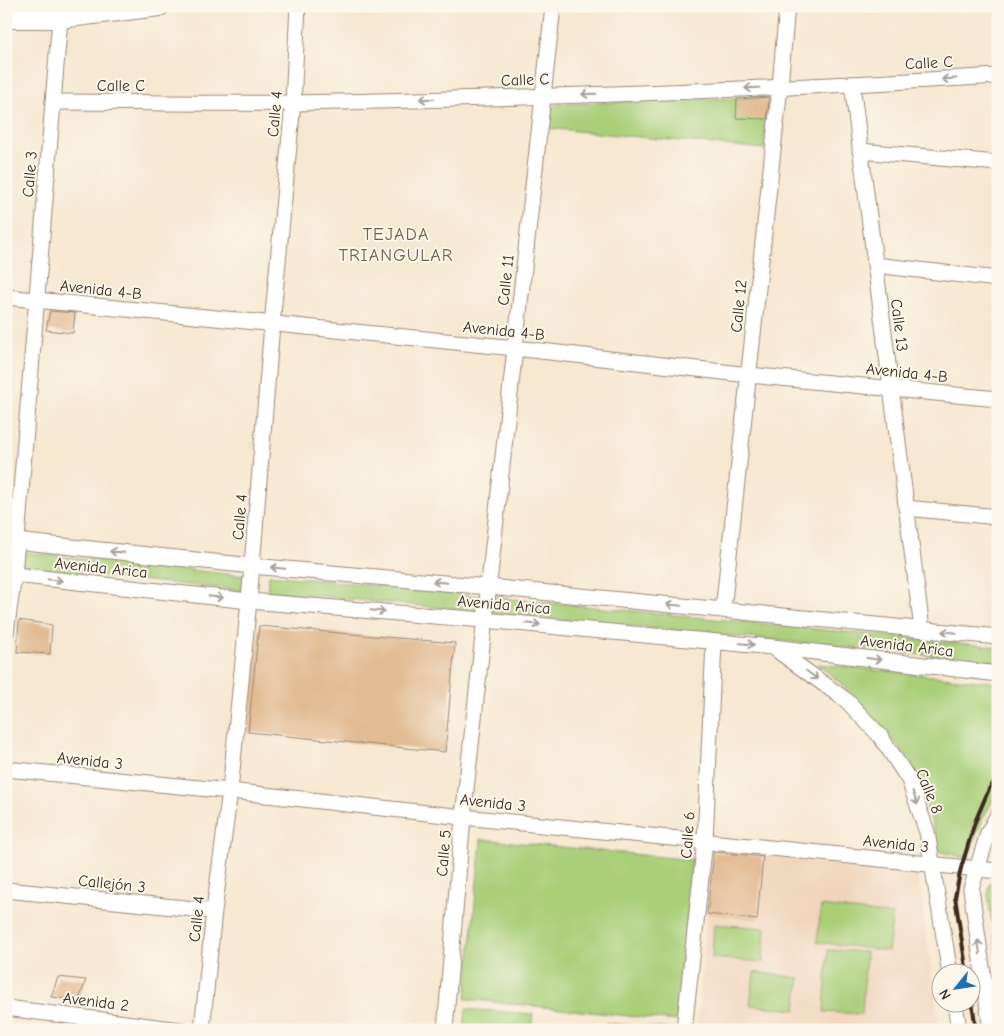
<svg xmlns="http://www.w3.org/2000/svg" width="1004" height="1036" font-family="'Comic Neue',sans-serif">
<style>
.built{fill:#f0d5bc}
.green{fill:#a9ce78;stroke:#727c4b}
.building{fill:#e2bb93}
.lines{fill:none;stroke-linecap:round;stroke-linejoin:round}
.minor-casing{stroke:#988877;stroke-width:17}
.major-casing{stroke:#988877;stroke-width:22}
.minor{stroke:#fff;stroke-width:15}
.major{stroke:#fff;stroke-width:20}
.rail{stroke:#3b2a1e;stroke-width:4}
.oneway{stroke:#a79f9a}
.labels{text-anchor:middle;stroke-width:4;stroke-linejoin:round;paint-order:stroke}
.street-label{font-size:16px;fill:#3b2a1e;stroke:#fbf7ec}
.neighbourhood-label{font-size:18px;letter-spacing:1px;fill:#755d47;stroke:#fbf7ec}
</style>
<rect width="100%" height="100%" fill="#fbf7ec"/>
<filter id="ink" filterUnits="userSpaceOnUse"><feTurbulence type="fractalNoise" baseFrequency=".02" numOctaves="2"/><feDisplacementMap in="SourceGraphic" scale="10" xChannelSelector="R" yChannelSelector="G"/><feConvolveMatrix kernelMatrix="1 2 1 2 8 2 1 2 1" color-interpolation-filters="sRGB"/></filter>
<filter id="wash" filterUnits="userSpaceOnUse"><feTurbulence type="fractalNoise" baseFrequency=".0096" numOctaves="4" result="noise"/><feDisplacementMap in="SourceGraphic" scale="20" xChannelSelector="R" yChannelSelector="G"/><feGaussianBlur stdDeviation="1.12" result="paint"/><feColorMatrix in="noise" values="0 0 0 0 0 0 0 0 0 0 0 0 0 0 0 0 0 1.4 0 .05"/><feComposite in="paint" operator="in"/></filter>
<g filter="url(#wash)">
<rect width="100%" height="100%" fill="#f6e7d0"/>
<polygon class="built" points="764,854 918,876 940,1030 697,1030 707,914 757,920"/>
<g class="green">
<polygon points="768,97 764,149 545,128 549,109 555,105 561,104"/>
<polygon points="20,552 246,576 244,591 19,567"/>
<polygon points="269,575 998,647 998,662 267,591"/>
<path d="M818,664l180,19v108l-15,27 -15,40 -28,-6c-10,-36 -20,-75 -42,-106 -22,-31 -51,-58 -80,-82z"/>
<polygon points="481,839 692,860 677,1021 466,999"/>
<polygon points="990,882 998,883 998,962 988,896"/>
<polygon points="821,906 893,915 888,951 817,942"/>
<polygon points="714,924 765,928 763,962 712,958"/>
<polygon points="828,950 866,952 862,1014 824,1012"/>
<polygon points="754,972 800,978 796,1010 750,1005"/>
<polygon points="466,1009 533,1014 531,1030 464,1030"/>
<polygon points="606,1023 669,1029 669,1030 606,1030"/>
</g>
<g id="blocks">
<g class="building">
<polygon points="769,97 767,119 736,118 737,99"/>
<polygon points="50,311 75,313 73,333 46,330"/>
<polygon points="19,620 52,625 50,654 17,652"/>
<polygon points="259,626 455,643 445,752 248,732"/>
<polygon points="714,852 763,857 757,920 707,914"/>
<polygon points="58,977 86,980 79,1000 51,997"/>
</g>
</g>
</g>
<g filter="url(#ink)">
<use href="#blocks" fill-opacity="0" stroke="#988877" stroke-width="1"/>
<g class="lines">
<defs>
<g id="minor">
<polyline points="852,84 922,629"/>
<path d="M53,102c81,0 162,2 242,1 235,-5 469,-13 703,-27"/>
<polyline points="860,151 998,163"/>
<polyline points="875,265 998,279"/>
<polyline points="6,297 515,348 749,375 998,399"/>
<polyline points="906,508 998,517"/>
<polyline points="6,540 252,566 489,587 998,637"/>
<polyline points="6,574 249,601 484,620 773,647 998,674"/>
<polyline points="723,610 780,86 787,6"/>
<polyline points="6,632 14,575 60,18"/>
<polyline points="774,648 846,700 881,737 909,780 927,832 950,974"/>
<polyline points="6,769 230,791 463,817 998,871"/>
<polyline points="6,890 214,911"/>
<polyline points="955,1004 959,1030"/>
<polyline points="6,1008 181,1030"/>
<polyline points="202,1030 214,911 230,791 249,601 272,325 293,103 298,6"/>
<polyline points="445,1030 463,817 553,6"/>
<polyline points="684,1030 705,841 714,642"/>
<polyline points="991,1030 971,889 988,833 998,815"/>
</g>
<polyline id="major" points="6,18 60,18 159,6"/>
</defs>
<use href="#minor" class="minor-casing"/>
<use href="#major" class="major-casing"/>
<use href="#minor" class="minor"/>
<use href="#major" class="major"/>
<g class="rail">
<polyline points="967,974 955,897 961,868 975,822 989,789 998,777"/>
<polyline points="972,1002 976,1030"/>
</g>
</g>
<defs><path id="oneway-shaft" d="M-6 0H5M1.5-3L5.5 0L1.5 3" fill="none" stroke-width="1.6" stroke-linecap="round" stroke-linejoin="round" transform="scale(1.25)"/></defs>
<g class="oneway">
<use href="#oneway-shaft" transform="translate(949 79) rotate(177)"/>
<use href="#oneway-shaft" transform="translate(752 88) rotate(178)"/>
<use href="#oneway-shaft" transform="translate(589 94) rotate(178)"/>
<use href="#oneway-shaft" transform="translate(427 99) rotate(178)"/>
<use href="#oneway-shaft" transform="translate(117 552) rotate(-174)"/>
<use href="#oneway-shaft" transform="translate(278 568) rotate(-175)"/>
<use href="#oneway-shaft" transform="translate(55 580) rotate(6)"/>
<use href="#oneway-shaft" transform="translate(440 582) rotate(-175)"/>
<use href="#oneway-shaft" transform="translate(216 597) rotate(6)"/>
<use href="#oneway-shaft" transform="translate(674 605) rotate(-174)"/>
<use href="#oneway-shaft" transform="translate(378 611) rotate(5)"/>
<use href="#oneway-shaft" transform="translate(533 624) rotate(5)"/>
<use href="#oneway-shaft" transform="translate(949 632) rotate(-174)"/>
<use href="#oneway-shaft" transform="translate(747 644) rotate(5)"/>
<use href="#oneway-shaft" transform="translate(874 659) rotate(7)"/>
<use href="#oneway-shaft" transform="translate(812 675) rotate(37)"/>
<use href="#oneway-shaft" transform="translate(915 798) rotate(71)"/>
<use href="#oneway-shaft" transform="translate(979 947) rotate(-98)"/>
</g>
</g>
<g class="labels">
<g class="street-label">
<text transform="translate(929 62) rotate(-3)" y="6">Calle C</text>
<text transform="translate(525 79) rotate(-2)" y="6">Calle C</text>
<text x="121" y="91">Calle C</text>
<text transform="translate(274 114) rotate(-85)" y="6">Calle 4</text>
<text transform="translate(29 174) rotate(-85)" y="6">Calle 3</text>
<text transform="translate(505 280) rotate(-84)" y="6">Calle 11</text>
<text transform="translate(101 289) rotate(6)" y="6">Avenida 4-B</text>
<text transform="translate(738 306) rotate(-84)" y="6">Calle 12</text>
<text transform="translate(900 325) rotate(83)" y="6">Calle 13</text>
<text transform="translate(504 330) rotate(6)" y="6">Avenida 4-B</text>
<text transform="translate(907 372) rotate(6)" y="6">Avenida 4-B</text>
<text transform="translate(239 517) rotate(-85)" y="6">Calle 4</text>
<text transform="translate(101 567) rotate(6)" y="6">Avenida Arica</text>
<text transform="translate(504 604) rotate(5)" y="6">Avenida Arica</text>
<text transform="translate(907 645) rotate(7)" y="6">Avenida Arica</text>
<text transform="translate(90 760) rotate(6)" y="6">Avenida 3</text>
<text transform="translate(930 791) rotate(68)" y="6">Calle 8</text>
<text transform="translate(493 802) rotate(6)" y="6">Avenida 3</text>
<text transform="translate(687 835) rotate(-86)" y="6">Calle 6</text>
<text transform="translate(896 843) rotate(6)" y="6">Avenida 3</text>
<text transform="translate(443 853) rotate(-85)" y="6">Calle 5</text>
<text transform="translate(112 883) rotate(6)" y="6">Callejón 3</text>
<text transform="translate(196 919) rotate(-84)" y="6">Calle 4</text>
<text transform="translate(96 1001) rotate(7)" y="6">Avenida 2</text>
</g>
<g class="neighbourhood-label">
<text x="396" y="240">TEJADA<tspan x="396" dy="21">TRIANGULAR</tspan></text>
</g>
</g>
<rect width="1004" height="1036" fill="none" stroke="#fbf7ec" stroke-width="25"/>
<g transform="translate(956 988) rotate(240)"><circle r="24" fill="#fbf7ec" stroke="#aea59a"/>
<path d="M0-4L9 19L0 12L-9 19Z" fill="#1f6fb2"/>
<text y="-8" font-size="14" font-weight="bold" text-anchor="middle" fill="#3b2a1e">N</text>
</g>
</svg>
